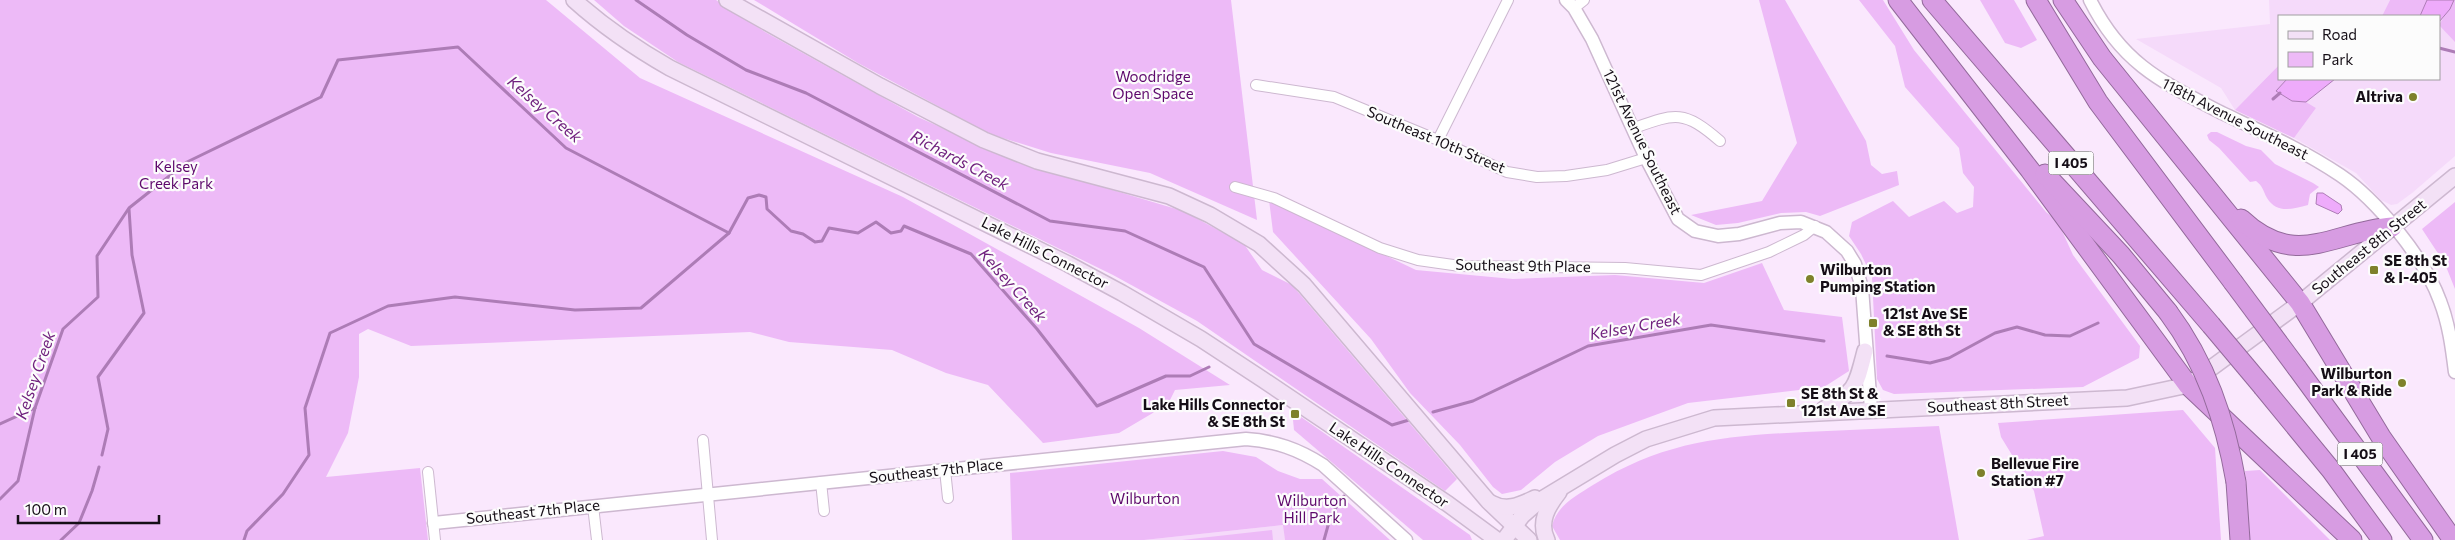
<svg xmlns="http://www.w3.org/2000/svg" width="2455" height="540" font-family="Commissioner,sans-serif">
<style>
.built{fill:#f5dafa}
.green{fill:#edbaf7}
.water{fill:#eeabfb;stroke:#ad7cb6}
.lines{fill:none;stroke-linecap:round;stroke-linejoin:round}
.stream{stroke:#ad7cb6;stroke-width:3}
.minor-casing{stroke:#cdb8d0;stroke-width:12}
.tertiary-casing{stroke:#cdb8d0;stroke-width:15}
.secondary-casing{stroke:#cdb8d0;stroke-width:18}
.motorway-casing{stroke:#936a9b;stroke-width:21}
.minor{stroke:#fff;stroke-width:10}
.tertiary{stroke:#fff;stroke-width:12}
.secondary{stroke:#f3e1f6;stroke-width:15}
.motorway{stroke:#d79ce2;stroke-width:19}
.motorway-bridge-casing{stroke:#936a9b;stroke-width:21;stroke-linecap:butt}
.motorway-bridge{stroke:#d79ce2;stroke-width:19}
.poi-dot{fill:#7e812b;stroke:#fcfcfc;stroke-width:2}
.labels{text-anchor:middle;stroke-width:4.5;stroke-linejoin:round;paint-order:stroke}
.shield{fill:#fcfcfc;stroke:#5a555b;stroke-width:1}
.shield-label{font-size:14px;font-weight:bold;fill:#150e16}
.park-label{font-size:15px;fill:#5e096c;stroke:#fcfcfc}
.poi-label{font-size:15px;font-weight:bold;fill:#150e16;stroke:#fcfcfc;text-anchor:start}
.street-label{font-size:15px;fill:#150e16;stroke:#fcfcfc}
.water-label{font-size:16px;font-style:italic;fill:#70217e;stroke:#fcfcfc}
</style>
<rect width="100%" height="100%" fill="#fae8fd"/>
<g class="built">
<polygon points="2269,0 2390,0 2382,16 2279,16 2279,65 2235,110 2221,88 2136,39 2270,24"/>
<polygon points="2445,0 2455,0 2455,156 2412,193 2397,204 2391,205 2381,200 2356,173 2294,138 2316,108 2306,102 2335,79 2439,79 2439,19"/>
<polygon points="1284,525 1285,540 1144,540"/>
</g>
<g class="green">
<polygon points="0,0 546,0 640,78 903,197 1139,328 1230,385 1175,390 1168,404 1119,433 1043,443 988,385 946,373 892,350 789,342 750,332 411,346 368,329 359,334 359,377 348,433 326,477 420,468 428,540 0,540"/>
<polygon points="594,0 716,0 765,32 918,117 1015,161 1183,211 1244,244 1262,270 1292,285 1457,479 1445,491 1197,321 1113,275 678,62 624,26"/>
<polygon points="754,0 1231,0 1257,220 1150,173 1051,153 990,134 858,63"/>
<polygon points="1759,0 1785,0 1866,141 1871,165 1882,174 1897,171 1899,185 1820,216 1806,212 1781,213 1738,223 1716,225 1691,215 1762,201 1797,143"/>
<polygon points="1859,0 1883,0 1914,50 2046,212 2058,222 2073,255 2140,346 2139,358 2083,387 1894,394 1883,390 1877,379 1872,277 1861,254 1849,236 1852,222 1893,201 1909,217 1944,201 1957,213 1973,207 1974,187 1963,173 1959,148 1905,87 1895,46"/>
<polygon points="1980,0 2014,0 2037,40 2021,48 2005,43"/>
<polygon points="2390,0 2427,0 2420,16 2382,16"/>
<polygon points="2454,0 2455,0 2455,42 2439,25"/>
<polygon points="2279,65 2279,79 2287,79 2276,91 2292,101 2306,102 2316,108 2294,138 2235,110"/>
<path d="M2211,132h6l29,14 15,4 14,14 38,19 6,4 -9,7 -2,11c-16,4 -31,9 -41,-7 -4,-7 -4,-12 -11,-17l-6,1 -31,-34 -10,-8 -2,-5z"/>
<polygon points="1269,200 1416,270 1513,279 1615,275 1704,283 1762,263 1784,310 1842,317 1849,371 1824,387 1688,403 1598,436 1555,462 1521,490 1502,494 1493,487 1460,445 1410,393 1371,339 1273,232"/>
<polygon points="2455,202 2455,289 2445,264 2422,229"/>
<polygon points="2183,410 2215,448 2221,540 2027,540 2044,536 2034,491 2001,437 1998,423"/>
<polygon points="1301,417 1470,535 1472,540 1423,540 1294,430 1293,420"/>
<path d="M1939,426l20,114h-399l-8,-14c5,-21 24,-30 41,-41 71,-44 131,-49 212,-53 45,-2 89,-4 134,-6z"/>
<polygon points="1223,451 1256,457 1278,471 1300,479 1322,479 1390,540 1285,540 1283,525 1144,540 1012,540 1010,473"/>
<polygon points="2260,470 2330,540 2250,540 2245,471"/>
<polygon points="1272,530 1273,540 1182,540"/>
</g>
<g class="water">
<polygon points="2427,0 2454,0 2450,9 2439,22 2439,16 2420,16"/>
<polygon points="2287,79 2335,79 2306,102 2292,101 2276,91"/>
<polygon points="2317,193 2323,193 2341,205 2342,210 2338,214 2316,204"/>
</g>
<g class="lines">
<g class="stream">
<polyline points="636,0 687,35 746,70 806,93 1050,221 1125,231 1204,267 1254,344 1392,425 1409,420"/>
<polyline points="2439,48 2455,52"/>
<polyline points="2273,99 2280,93"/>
<polyline points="1887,356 1930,363 1949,358 1995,333 2017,327 2045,335 2070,336 2098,323"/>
<polyline points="1433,412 1473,401 1588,346 1711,325 1824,341"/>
<polyline points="0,424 35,408"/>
<polyline points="102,455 108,429 98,377 144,313 132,255 129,209"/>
<polyline points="0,499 18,481 35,408 63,329 98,297 97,256 129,208 187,162 321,97 338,60 458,47 566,148 729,233 748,198 759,195 766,197 767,209 791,231 803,234 815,242 822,241 829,228 858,233 876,222 891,233 901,231 904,226 971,254 1037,329 1097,406 1166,376 1190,376 1209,367"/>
<polyline points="61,540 79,523 92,491 99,467"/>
<polyline points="244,540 247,531 283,494 309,455 305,408 330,333 388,306 455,297 575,310 641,308 729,233"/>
<polyline points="1324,540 1331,515 1344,496"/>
</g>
<defs>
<g id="minor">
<polyline points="1574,8 1584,0"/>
<polyline points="1256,85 1334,97 1438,140 1507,172 1537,177 1566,176 1607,170 1646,158"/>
<path d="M1634,128c42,-15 50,-18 86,13"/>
<polyline points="1438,140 1508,0"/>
<polyline points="1235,187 1274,198 1380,248 1418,260 1460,266 1625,268 1701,275 1769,252 1804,235 1815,226"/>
<polyline points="703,440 712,540"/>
<polyline points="945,470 948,498"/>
<polyline points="428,472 435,540"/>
<polyline points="821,482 824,511"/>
<polyline points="593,506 597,540"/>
</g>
<g id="tertiary">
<polyline points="1566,0 1574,8 1592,39 1646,158 1678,219 1695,231 1718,236 1739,234 1780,223 1801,222 1826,232 1847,251 1855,264 1862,288 1871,409"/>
<path d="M2090,0c32,64 72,82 132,113 40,19 81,37 118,62 37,25 85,84 100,126 9,23 12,47 15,71"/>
<path d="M434,523l812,-84c29,2 52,10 77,26l83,75"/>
</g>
<g id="secondary">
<path d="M574,0c30,27 61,48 96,68l398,196 54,29 79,46 61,40 186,125 49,36"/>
<polyline points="727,0 880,86 984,140 1037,161 1169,196 1210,215 1259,244 1304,285 1488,501 1529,540"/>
<path d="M1824,409c32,-17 32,-23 41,-58"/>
<path d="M1491,503c16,9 29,2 44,-5"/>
<polyline points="1504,540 1522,516 1539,501 1615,455 1646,439 1714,418 2127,398 2188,385 2300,303 2455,176"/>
<path d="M1547,540c-9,-18 1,-34 12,-48"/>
</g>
<g id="motorway">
<polyline points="1898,0 2030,170 2188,385 2352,540"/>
<polyline points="1932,0 2211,325"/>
<polyline points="2036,0 2098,102 2233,282"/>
<polyline points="2063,0 2102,58 2300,303 2381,437 2453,540"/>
<polyline points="2045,174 2121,255 2168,312"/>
<path d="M2241,219c55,52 92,12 151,8"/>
<polyline points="2297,368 2423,540"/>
<polyline points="2263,387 2331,470 2382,540"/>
<polyline points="2236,482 2240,540"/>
</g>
</defs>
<use href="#minor" class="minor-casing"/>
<use href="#tertiary" class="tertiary-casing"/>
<use href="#secondary" class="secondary-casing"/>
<use href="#motorway" class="motorway-casing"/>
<use href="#minor" class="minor"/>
<use href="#tertiary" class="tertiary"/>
<use href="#secondary" class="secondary"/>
<use href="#motorway" class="motorway"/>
<defs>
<g id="motorway-bridge">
<polyline points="2233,282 2297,368"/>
<path d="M2168,312c38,51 57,107 68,170"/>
<polyline points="2211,325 2263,387"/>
</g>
</defs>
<use href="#motorway-bridge" class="motorway-bridge-casing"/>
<use href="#motorway-bridge" class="motorway-bridge"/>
</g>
<g class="poi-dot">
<circle cx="2413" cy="97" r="5"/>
<rect x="2369" y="265" width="10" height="10" rx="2.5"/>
<circle cx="1810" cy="279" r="5"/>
<rect x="1868" y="318" width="10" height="10" rx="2.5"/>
<circle cx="2402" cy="383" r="5"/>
<rect x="1786" y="398" width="10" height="10" rx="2.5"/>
<rect x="1290" y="409" width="10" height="10" rx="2.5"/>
<circle cx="1981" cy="473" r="5"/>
</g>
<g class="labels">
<g class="shield">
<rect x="2048.5" y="151.5" width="45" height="23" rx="4"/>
<rect x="2337.5" y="442.5" width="45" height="23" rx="4"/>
</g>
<g class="shield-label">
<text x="2071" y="168">I 405</text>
<text x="2360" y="459">I 405</text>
</g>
<g class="park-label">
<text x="1153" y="82">Woodridge<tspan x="1153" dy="17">Open Space</tspan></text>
<text x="176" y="172">Kelsey<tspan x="176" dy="17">Creek Park</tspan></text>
<text x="1145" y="504">Wilburton</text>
<text x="1312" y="506">Wilburton<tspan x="1312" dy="17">Hill Park</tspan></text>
</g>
<g class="poi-label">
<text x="2403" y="102" text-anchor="end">Altriva</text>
<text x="2384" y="266">SE 8th St<tspan x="2384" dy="17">&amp; I-405</tspan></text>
<text x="1820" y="275">Wilburton<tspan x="1820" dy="17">Pumping Station</tspan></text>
<text x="1883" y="319">121st Ave SE<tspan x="1883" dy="17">&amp; SE 8th St</tspan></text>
<text x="2392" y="379" text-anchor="end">Wilburton<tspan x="2392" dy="17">Park &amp; Ride</tspan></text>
<text x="1801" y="399">SE 8th St &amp;<tspan x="1801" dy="17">121st Ave SE</tspan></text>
<text x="1285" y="410" text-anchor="end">Lake Hills Connector<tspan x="1285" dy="17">&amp; SE 8th St</tspan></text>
<text x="1991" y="469">Bellevue Fire<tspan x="1991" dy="17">Station #7</tspan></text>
</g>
<g class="street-label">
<text transform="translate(2235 119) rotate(27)" y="5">118th Avenue Southeast</text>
<text transform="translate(1436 140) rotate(23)" y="5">Southeast 10th Street</text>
<text transform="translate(1642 142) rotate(64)" y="5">121st Avenue Southeast</text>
<text transform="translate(2369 247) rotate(-39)" y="5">Southeast 8th Street</text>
<text transform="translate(1045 253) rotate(27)" y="5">Lake Hills Connector</text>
<text transform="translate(1523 266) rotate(1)" y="5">Southeast 9th Place</text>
<text transform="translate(1998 404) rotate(-3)" y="5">Southeast 8th Street</text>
<text transform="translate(1389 465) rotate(34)" y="5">Lake Hills Connector</text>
<text transform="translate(936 471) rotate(-6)" y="5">Southeast 7th Place</text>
<text transform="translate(533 512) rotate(-6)" y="5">Southeast 7th Place</text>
</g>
<g class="water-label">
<text transform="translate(545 109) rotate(41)" y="6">Kelsey Creek</text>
<text transform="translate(960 160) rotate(28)" y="6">Richards Creek</text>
<text transform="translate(1013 285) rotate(48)" y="6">Kelsey Creek</text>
<text transform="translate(1635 326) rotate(-10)" y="6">Kelsey Creek</text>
<text transform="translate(35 375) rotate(-71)" y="6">Kelsey Creek</text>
</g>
</g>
<rect x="2278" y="15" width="162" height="65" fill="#fcfcfc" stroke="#a09da0"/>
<rect x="2288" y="31" width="25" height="8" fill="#f3e1f6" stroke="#a09da0"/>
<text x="2322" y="40" font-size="15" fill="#150e16">Road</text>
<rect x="2288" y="52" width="25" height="15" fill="#edbaf7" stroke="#a09da0"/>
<text x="2322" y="65" font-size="15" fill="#150e16">Park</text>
<path d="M18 515v8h141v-8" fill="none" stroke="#150e16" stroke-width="2.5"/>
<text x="25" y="515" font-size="15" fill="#150e16" stroke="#fcfcfc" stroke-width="4" paint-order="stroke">100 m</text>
</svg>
